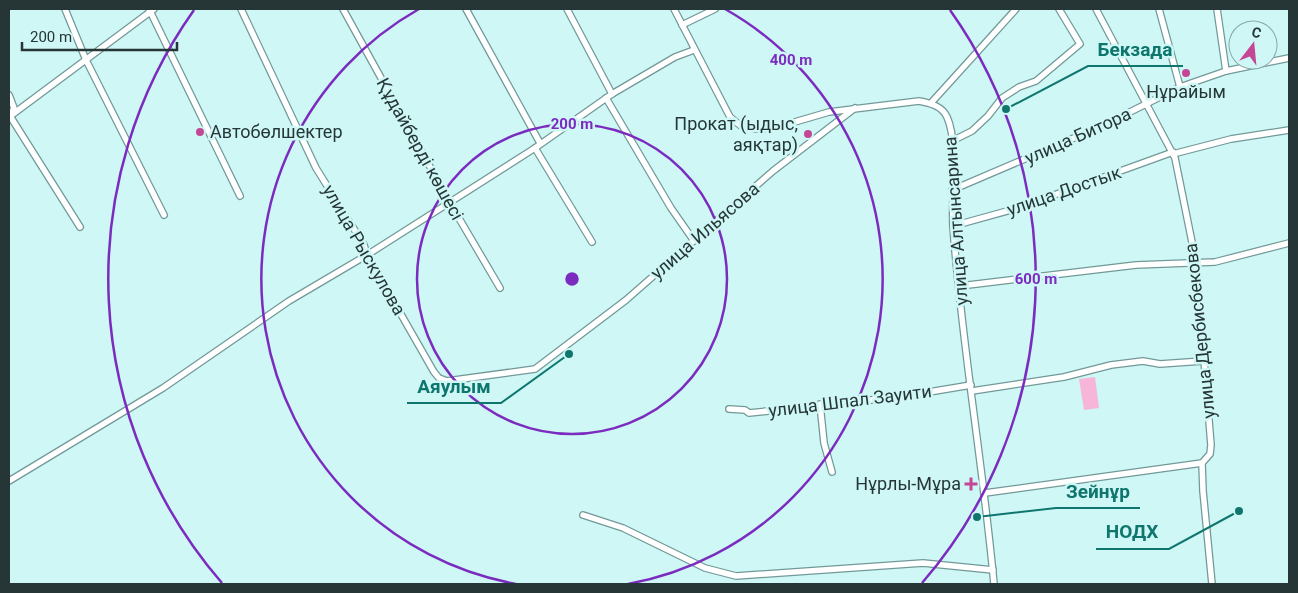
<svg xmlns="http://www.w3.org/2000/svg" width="1298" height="593" font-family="Roboto,sans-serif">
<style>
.green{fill:#f6b5d9}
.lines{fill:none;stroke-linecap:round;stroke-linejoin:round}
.minor-casing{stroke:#729998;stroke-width:8}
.minor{stroke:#fff;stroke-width:5.5}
.ring{fill:none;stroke:#7b2cbf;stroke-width:2.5}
.poi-dot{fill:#c44796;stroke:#cef7f6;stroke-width:2}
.labels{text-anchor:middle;stroke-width:5;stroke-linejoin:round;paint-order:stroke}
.poi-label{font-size:18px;fill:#263636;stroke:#cef7f6;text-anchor:end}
.street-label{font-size:18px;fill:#263636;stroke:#cef7f6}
.centre{fill:#7b2cbf;stroke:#cef7f6;stroke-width:2.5}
.ring-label{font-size:15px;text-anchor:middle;font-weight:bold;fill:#7b2cbf;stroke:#cef7f6;stroke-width:5;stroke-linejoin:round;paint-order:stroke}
.leader{fill:none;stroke:#0f766e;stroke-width:2}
.callout-dot{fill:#0f766e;stroke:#cef7f6;stroke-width:2}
.callout-label{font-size:19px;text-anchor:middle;font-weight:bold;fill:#0f766e;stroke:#cef7f6;stroke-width:5;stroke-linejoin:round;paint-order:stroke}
</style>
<rect width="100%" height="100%" fill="#cef7f6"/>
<polygon class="green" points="1095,377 1099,408 1084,410 1079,379"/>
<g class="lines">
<defs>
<g id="minor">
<polyline points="65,9 86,60 164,215"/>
<polyline points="149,9 240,196"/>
<polyline points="241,9 316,168 364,245 367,255 434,372 439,378 447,381 535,369 626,300 773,171 855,108"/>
<polyline points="343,9 450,203 500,288"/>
<polyline points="466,9 540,143"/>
<polyline points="567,9 612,94"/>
<path d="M674,9l56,108 11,9 16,3 17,-1 55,-16 90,-11c11,2 23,5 28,16 12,27 4,79 6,110 9,119 30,238 41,357"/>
<polyline points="1096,9 1175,158 1196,262 1211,445 1210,454 1202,463 1203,491 1212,584"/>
<polyline points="1159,9 1180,87"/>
<polyline points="1217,9 1226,71"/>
<polyline points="682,25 715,9"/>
<polyline points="9,95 14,108 10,116 80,227"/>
<polyline points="606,98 671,208 694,241"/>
<polyline points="931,103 1016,9"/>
<polyline points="9,117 154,9"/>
<polyline points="952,141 972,131 988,116 1002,98 1019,87 1036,81 1080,44 1059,9"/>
<polyline points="535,148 592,242"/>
<polyline points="1173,154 1231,139 1289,130"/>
<polyline points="952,190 1102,126 1180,87 1226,71 1289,58"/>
<polyline points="953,226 1018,208 1173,152"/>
<polyline points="960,286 1136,265 1215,262 1289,243"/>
<polyline points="972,391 1064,377 1111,365 1143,361 1160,364 1203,361"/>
<polyline points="820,404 824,443 832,472"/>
<polyline points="729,409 745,410 749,413 899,397 971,385"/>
<polyline points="9,481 163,388 289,301 367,255 535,148 612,94 675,57 694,50"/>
<polyline points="985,493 1202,463"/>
<polyline points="583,515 623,528 705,568 736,576 923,563 993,570"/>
</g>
</defs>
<use href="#minor" class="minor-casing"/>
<use href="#minor" class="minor"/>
</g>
<g class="ring">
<circle cx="572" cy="279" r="155"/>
<path d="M516 584A310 310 0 0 1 419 9M725 9A310 310 0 0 1 628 584"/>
<path d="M222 583A464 464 0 0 1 194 10M950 10A464 464 0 0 1 922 583"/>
</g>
<g class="poi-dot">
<circle cx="1186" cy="73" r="5"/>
<circle cx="200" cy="132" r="5"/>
<circle cx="808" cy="134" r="5"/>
<path d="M968.5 476.5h5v5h5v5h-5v5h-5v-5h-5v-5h5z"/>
</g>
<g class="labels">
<g class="poi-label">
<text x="1186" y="98" text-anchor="middle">Нұрайым</text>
<text x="798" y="130">Прокат (ыдыс,<tspan x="798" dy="21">аяқтар)</tspan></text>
<text x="210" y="138" text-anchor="start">Автобөлшектер</text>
<text x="961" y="490">Нұрлы-Мұра</text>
</g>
<g class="street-label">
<text transform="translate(1078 136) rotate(-24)" y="6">улица Битора</text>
<text transform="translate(420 149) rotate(61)" y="6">Құдайберді көшесі</text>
<text transform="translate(1064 191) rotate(-19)" y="6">улица Достык</text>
<text transform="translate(956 221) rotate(-94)" y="6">улица Алтынсарина</text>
<text transform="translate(705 231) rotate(-41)" y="6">улица Ильясова</text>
<text transform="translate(364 250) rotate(60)" y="6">улица Рыскулова</text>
<text transform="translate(1200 331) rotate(-96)" y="6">улица Дербисбекова</text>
<text transform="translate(850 401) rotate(-7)" y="6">улица Шпал Зауити</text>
</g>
</g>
<circle cx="572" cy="279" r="8" class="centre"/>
<g class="ring-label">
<text x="791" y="65">400 m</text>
<text x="572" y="129">200 m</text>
<text x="1036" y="284">600 m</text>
</g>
<path class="leader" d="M1006 109L1088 66H1183M569 354L501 403H407M977 517L1056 508H1140M1239 511L1169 549H1096"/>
<g class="callout-dot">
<circle cx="1006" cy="109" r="5"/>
<circle cx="569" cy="354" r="5"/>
<circle cx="977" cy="517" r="5"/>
<circle cx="1239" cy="511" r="5"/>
</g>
<g class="callout-label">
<text x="1135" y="56">Бекзада</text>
<text x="454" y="393">Аяулым</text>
<text x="1098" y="498">Зейнұр</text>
<text x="1132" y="538">НОДХ</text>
</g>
<rect width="1298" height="593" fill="none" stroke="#263636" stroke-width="20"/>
<g transform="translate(1253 45) rotate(16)"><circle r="24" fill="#cef7f6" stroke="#8baaa9"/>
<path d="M0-4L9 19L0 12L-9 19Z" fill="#c44796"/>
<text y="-8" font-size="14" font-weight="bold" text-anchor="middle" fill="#263636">С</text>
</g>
<path d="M22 42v8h155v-8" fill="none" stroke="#263636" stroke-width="2.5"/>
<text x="30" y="42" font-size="15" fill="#263636" stroke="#cef7f6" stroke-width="4" paint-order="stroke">200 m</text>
</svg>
